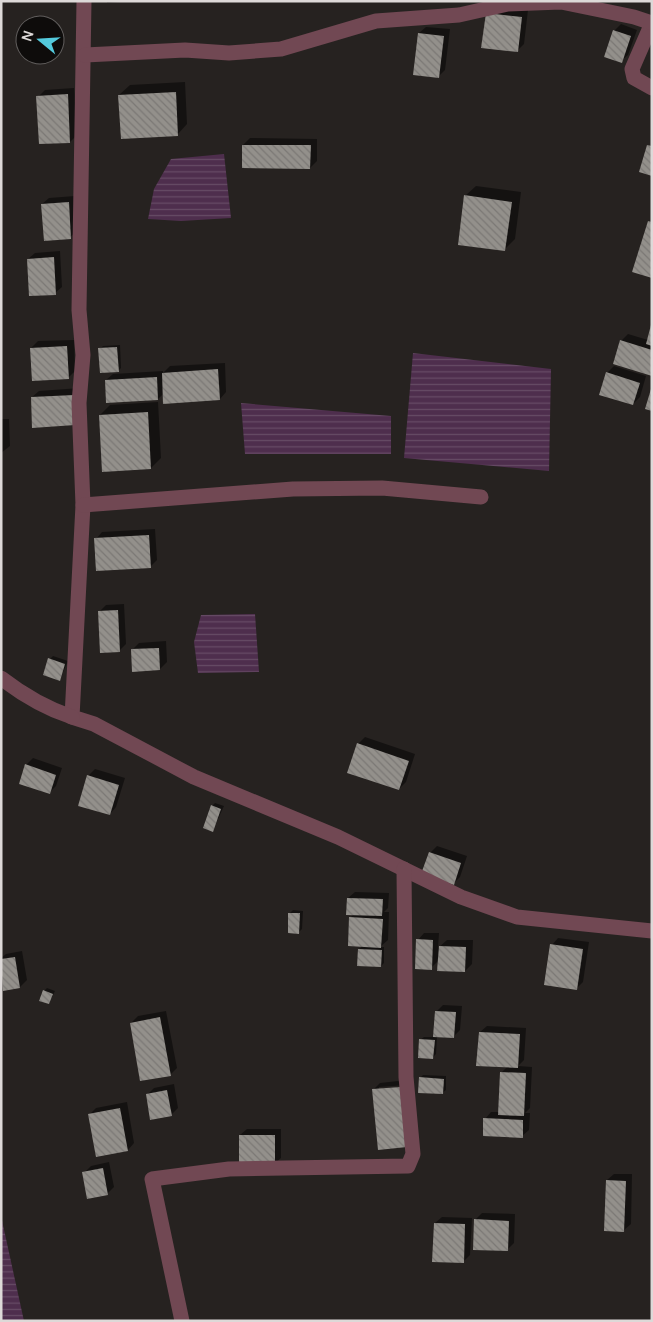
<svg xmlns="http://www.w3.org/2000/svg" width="653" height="1322" font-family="Manrope,sans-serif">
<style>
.water{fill:url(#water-rules)}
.shadow{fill:#0007;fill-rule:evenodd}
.building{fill:url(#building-back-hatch)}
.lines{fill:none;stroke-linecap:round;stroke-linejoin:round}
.street{stroke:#714853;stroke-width:15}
</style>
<defs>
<pattern id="water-rules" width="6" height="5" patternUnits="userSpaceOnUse" patternTransform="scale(1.25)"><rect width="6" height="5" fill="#4e2e4d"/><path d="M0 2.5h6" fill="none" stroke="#674c66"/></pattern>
<pattern id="building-back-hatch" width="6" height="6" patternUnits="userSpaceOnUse" patternTransform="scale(1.25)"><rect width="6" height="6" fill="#93908b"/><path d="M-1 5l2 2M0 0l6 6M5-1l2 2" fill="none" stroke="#7b7875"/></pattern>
</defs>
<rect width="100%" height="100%" fill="#262220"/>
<g class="water">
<polygon points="224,154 231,218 181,221 148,219 154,189 171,159"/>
<polygon points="413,353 551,369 549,471 404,458"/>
<polygon points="241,403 391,416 391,454 245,454"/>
<polygon points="255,614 259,672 198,673 194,642 201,615"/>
<polygon points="1,1216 24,1321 1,1321"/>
</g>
<g class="shadow">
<polygon points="107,1 130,1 107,3"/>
<polygon points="494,6 528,10 524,44 517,51 483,47"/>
<polygon points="621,24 637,30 628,55 621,61 614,31"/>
<polygon points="426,27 450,29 445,70 438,77 419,33"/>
<polygon points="185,82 187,124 177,135 119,95 130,85"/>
<polygon points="74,88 77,135 70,142 38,97 45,90"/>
<polygon points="250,138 317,139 317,161 310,168 243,145"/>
<polygon points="476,186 521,192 515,239 504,250 465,196"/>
<polygon points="75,196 77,231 70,237 42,204 49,198"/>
<polygon points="60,251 62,287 55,293 28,259 35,253"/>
<polygon points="652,328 652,375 621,341 628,334 648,340"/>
<polygon points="74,340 75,371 68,378 31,348 38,341"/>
<polygon points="120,345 121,368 118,371 100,349 103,346"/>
<polygon points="225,363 226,392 220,399 164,393 158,399 106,380 113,374 163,371 163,373 170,366"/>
<polygon points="614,366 646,376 640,397 633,404 607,373"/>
<polygon points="80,388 81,417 32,397 39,391"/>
<polygon points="158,402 161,458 151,468 100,415 110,405"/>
<polygon points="1,419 9,419 10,446 1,453"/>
<polygon points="155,529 157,560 150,567 96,539 102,532"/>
<polygon points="124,604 126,644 119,651 99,612 106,605"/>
<polygon points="166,641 167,662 160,669 132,650 139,643"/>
<polygon points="53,656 68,661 60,679 50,659"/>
<polygon points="365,737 415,754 406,782 399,789 358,744"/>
<polygon points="33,758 62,768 56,786 49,793 26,765"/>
<polygon points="95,769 125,778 116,807 110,814 89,775"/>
<polygon points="215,803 224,806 213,830 212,806"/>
<polygon points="437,846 467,856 460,877 453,884 430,853"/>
<polygon points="355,892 389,893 388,908 384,912 389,912 388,940 380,947 384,947 384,963 381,966 359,949 363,946 350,918 354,914 348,898"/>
<polygon points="293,910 303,911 302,929 299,932 290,913"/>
<polygon points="424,933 439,933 438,948 447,940 473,940 472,964 465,971 439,960 431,968 418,940"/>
<polygon points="558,938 589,942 583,982 576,989 552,945"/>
<polygon points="22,951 27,980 20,987 4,990 1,958 6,954"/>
<polygon points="47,988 55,991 49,1003 44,991"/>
<polygon points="443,1005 462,1006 460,1030 453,1037 437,1036 436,1054 433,1057 420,1040 424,1037 435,1037 436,1012"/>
<polygon points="166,1011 177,1068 170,1075 131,1023 138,1016"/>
<polygon points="487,1026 526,1028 524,1060 518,1066 532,1067 530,1108 525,1113 530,1113 529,1130 522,1136 485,1119 491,1112 500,1112 501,1073 508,1066 480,1032"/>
<polygon points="423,1075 446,1076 446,1090 442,1093 420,1078"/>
<path d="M407,1080l6,59 -40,-49 7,-7zM407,1085v2l-28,3v-3z"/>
<polygon points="174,1084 178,1108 171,1115 147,1095 154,1088"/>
<polygon points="127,1102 134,1143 128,1150 89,1115 96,1108"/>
<polygon points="247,1129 281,1129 281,1158 274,1164 240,1135"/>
<polygon points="109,1162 114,1187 107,1194 84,1173 91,1166"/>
<polygon points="614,1174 632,1174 631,1224 624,1230 607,1180"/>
<polygon points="482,1213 515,1214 514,1243 507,1250 475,1220"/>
<polygon points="442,1217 472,1218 470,1255 463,1262 435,1223"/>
</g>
<g class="building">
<polygon points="486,13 522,17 518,52 481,48"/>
<polygon points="613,30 631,36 622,63 604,57"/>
<polygon points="418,33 444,36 439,78 413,75"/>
<polygon points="176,92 178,136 121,139 118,95"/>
<polygon points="68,94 70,143 39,144 36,96"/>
<polygon points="242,145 311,145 310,169 242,168"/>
<polygon points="647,145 652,146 652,176 639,172"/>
<polygon points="464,195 512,202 505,251 458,245"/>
<polygon points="69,202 71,239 44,241 41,204"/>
<polygon points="648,221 652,222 652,278 632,272"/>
<polygon points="54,257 56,295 29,296 27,259"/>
<polygon points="651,325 652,325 652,346 646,344"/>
<polygon points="620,340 652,350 652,376 613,364"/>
<polygon points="67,346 69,379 32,381 30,348"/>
<polygon points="117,347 119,372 100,373 98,348"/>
<polygon points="218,369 220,400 163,404 162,373"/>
<polygon points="606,372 640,383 633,405 599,395"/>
<polygon points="157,377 158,400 106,403 105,380"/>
<polygon points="651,389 652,389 652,411 645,409"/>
<polygon points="74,395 75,425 32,428 31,397"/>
<polygon points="148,412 151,469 102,472 99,415"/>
<polygon points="149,535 151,568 96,571 94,538"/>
<polygon points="118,610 120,652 100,653 98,611"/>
<polygon points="159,648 160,670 132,672 131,649"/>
<polygon points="48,658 65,664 60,681 43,675"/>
<polygon points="357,743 409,761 399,790 347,773"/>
<polygon points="25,764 56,775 50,794 19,784"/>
<polygon points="87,775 119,785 110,815 78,806"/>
<polygon points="211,805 221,809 213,832 203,828"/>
<polygon points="429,852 461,863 454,885 421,874"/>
<polygon points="347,898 383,899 382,916 346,915"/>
<polygon points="288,913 300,913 299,934 288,933"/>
<polygon points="349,917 383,919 381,948 348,946"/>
<polygon points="416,939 433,940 432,970 415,969"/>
<polygon points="550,944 583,949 577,990 544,985"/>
<polygon points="439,946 466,947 465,972 437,971"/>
<polygon points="358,949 382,950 381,967 357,966"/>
<polygon points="15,957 20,988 3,991 1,959"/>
<polygon points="43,990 53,994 49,1004 39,1001"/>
<polygon points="435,1011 456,1012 454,1038 433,1037"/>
<polygon points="160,1017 171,1076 140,1081 130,1023"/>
<polygon points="479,1032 520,1034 518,1068 476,1066"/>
<polygon points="419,1039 435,1040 433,1059 418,1058"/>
<polygon points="500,1072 526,1073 524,1116 498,1115"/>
<polygon points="419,1077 444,1079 443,1094 418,1093"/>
<polygon points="401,1087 407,1147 378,1150 372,1089"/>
<polygon points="167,1090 172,1116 150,1120 146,1094"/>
<polygon points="120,1108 128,1151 96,1157 88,1114"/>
<polygon points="483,1118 523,1120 523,1138 483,1136"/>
<polygon points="239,1135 275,1135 275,1166 239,1165"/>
<polygon points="103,1168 108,1195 87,1199 82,1172"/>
<polygon points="606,1180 626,1181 624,1232 604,1231"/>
<polygon points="474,1219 509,1221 508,1251 473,1250"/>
<polygon points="434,1223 465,1224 464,1263 432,1262"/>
</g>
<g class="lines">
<g class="street">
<polyline points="84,1 79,310 83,355 79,403 83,505 72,717 94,724 194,777 338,837 461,897 517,917 652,931"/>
<polyline points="652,23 632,69 634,78 652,88"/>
<polyline points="85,55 185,50 229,53 281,49 376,21 459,15 508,4 561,2 634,17 652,23"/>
<polyline points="83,505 293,489 382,488 481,497"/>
<path d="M1,678c22,17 44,30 71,39"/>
<polyline points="182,1321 152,1179 229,1169 408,1166 413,1154 406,1077 404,869"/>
</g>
</g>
<rect width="653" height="1322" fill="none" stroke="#ddd9d8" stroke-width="5"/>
<g transform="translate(40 40) rotate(288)"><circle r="24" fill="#0e0c0b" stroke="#615e5d"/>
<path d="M0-4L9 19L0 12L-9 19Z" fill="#54cadd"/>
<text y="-8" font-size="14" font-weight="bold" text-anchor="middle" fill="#ddd9d8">N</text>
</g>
</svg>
